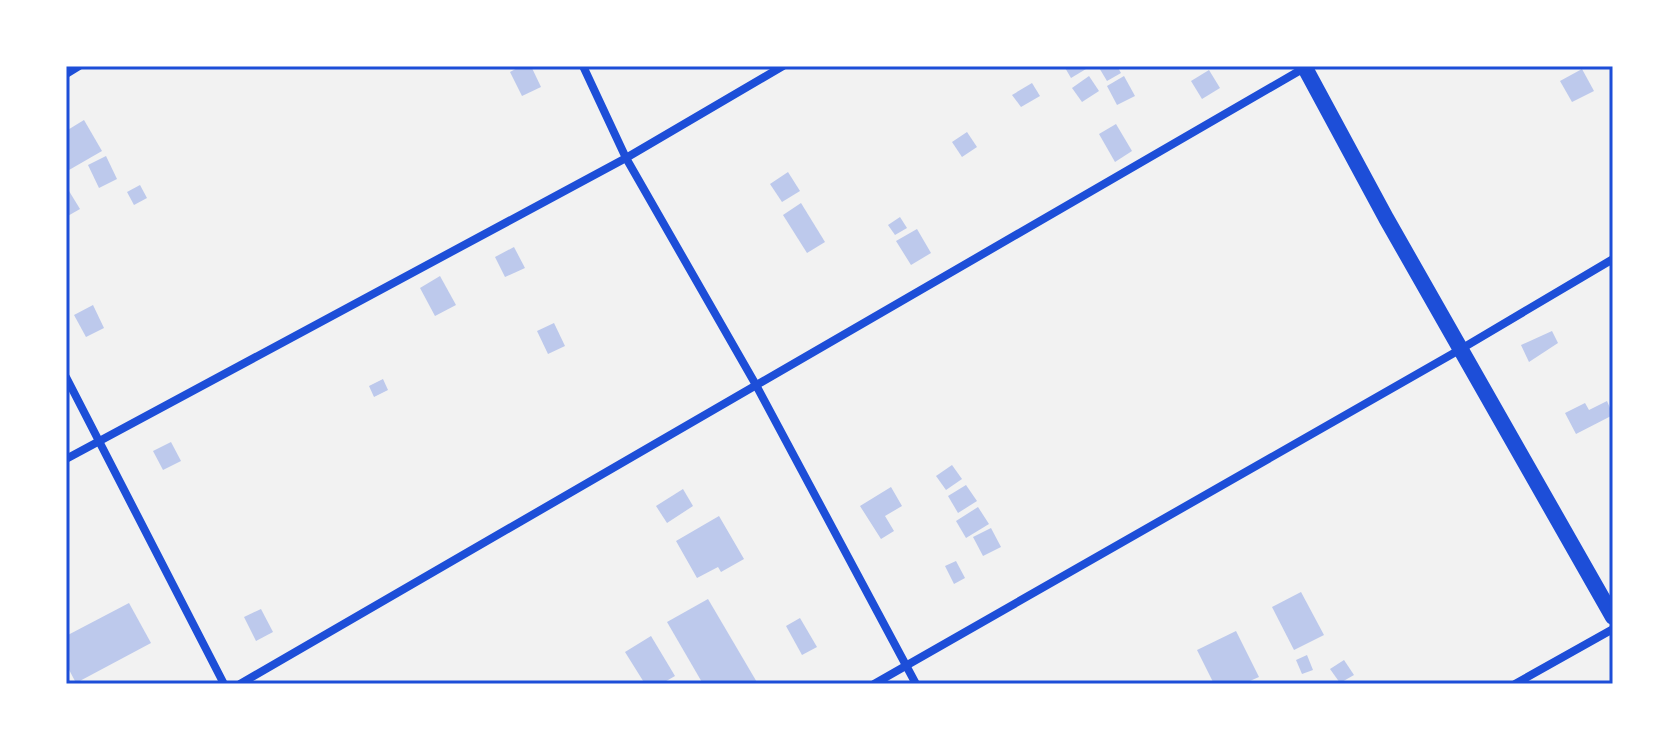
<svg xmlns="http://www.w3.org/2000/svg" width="1679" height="750" font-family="'IBM Plex Sans',sans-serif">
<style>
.building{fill:#bdc9ec}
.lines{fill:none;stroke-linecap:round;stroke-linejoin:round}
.minor{stroke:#1d4ed8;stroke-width:8}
.secondary{stroke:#1d4ed8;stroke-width:16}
.neatline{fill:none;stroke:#1d4ed8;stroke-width:3}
</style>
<rect width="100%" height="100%" fill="#f2f2f2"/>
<g class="building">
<polygon points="521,66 531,66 541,87 522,96 510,72"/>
<polygon points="1064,66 1091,66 1071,78"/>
<polygon points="1098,66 1117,66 1121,73 1107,81"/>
<polygon points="1582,69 1594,91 1572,102 1560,81"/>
<polygon points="1209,70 1220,88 1202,99 1191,81"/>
<polygon points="1089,76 1099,91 1082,102 1072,88"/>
<polygon points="1124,76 1135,96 1117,105 1107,86"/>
<polygon points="1032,83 1040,96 1021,107 1012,95"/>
<polygon points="84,120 102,151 69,170 66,131"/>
<polygon points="1116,124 1132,151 1115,162 1099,134"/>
<polygon points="967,132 977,147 962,157 952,142"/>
<polygon points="106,156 117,179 99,188 88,165"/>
<polygon points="788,172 800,191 782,202 770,184"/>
<polygon points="140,185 147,198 134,205 127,192"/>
<polygon points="69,191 80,209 66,217 66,192"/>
<polygon points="801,203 825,242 807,253 783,215"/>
<polygon points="900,217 907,228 895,235 888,225"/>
<polygon points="917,229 931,253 911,265 896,241"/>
<polygon points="514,247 525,268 505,277 495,257"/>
<polygon points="440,276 456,305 435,316 420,288"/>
<polygon points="93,305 104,328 86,337 74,315"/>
<polygon points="554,323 565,346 548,354 537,331"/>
<polygon points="1552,331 1558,343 1529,362 1521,345"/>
<polygon points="383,379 388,390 374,397 369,386"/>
<polygon points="1607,401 1613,415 1576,434 1565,413 1585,403 1589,410"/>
<polygon points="171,442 181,461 163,470 153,451"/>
<polygon points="952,465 962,479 946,490 936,476"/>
<polygon points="966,485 977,501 958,513 948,496"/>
<polygon points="891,487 902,506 885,516 894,531 881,539 860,506"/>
<polygon points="683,489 693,506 667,523 656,506"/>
<polygon points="978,507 989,524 966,538 956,521"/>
<polygon points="719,516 744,559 721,572 718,567 697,578 676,541"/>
<polygon points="991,528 1001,547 983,556 973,537"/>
<polygon points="956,561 965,578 954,584 945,566"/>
<polygon points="1301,592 1324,635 1294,650 1272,607"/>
<polygon points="708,599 758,684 703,684 667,622"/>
<polygon points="129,603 151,643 76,683 66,664 66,636"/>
<polygon points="261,609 273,632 256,641 244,617"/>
<polygon points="800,618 817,647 802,655 786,626"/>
<polygon points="1236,631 1259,677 1243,684 1214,684 1197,650"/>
<polygon points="651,636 675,676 661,684 645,684 625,652"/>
<polygon points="1307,655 1313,670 1302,674 1296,660"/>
<polygon points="1344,660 1354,675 1340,683 1330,669"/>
</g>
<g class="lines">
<g class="minor">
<polyline points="583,66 626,158 756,385 916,684"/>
<polyline points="66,74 79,66"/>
<polyline points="66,377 224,684"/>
<polyline points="66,459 626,158 783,66"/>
<polyline points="240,684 1306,67"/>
<polyline points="874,684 1461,349 1613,259"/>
<polyline points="1515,684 1613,629"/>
</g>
<polyline class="secondary" points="1304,66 1386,218 1613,617"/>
</g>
<rect width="1679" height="750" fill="none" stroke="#ffffff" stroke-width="136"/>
<rect x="68" y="68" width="1543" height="614" class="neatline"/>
</svg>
